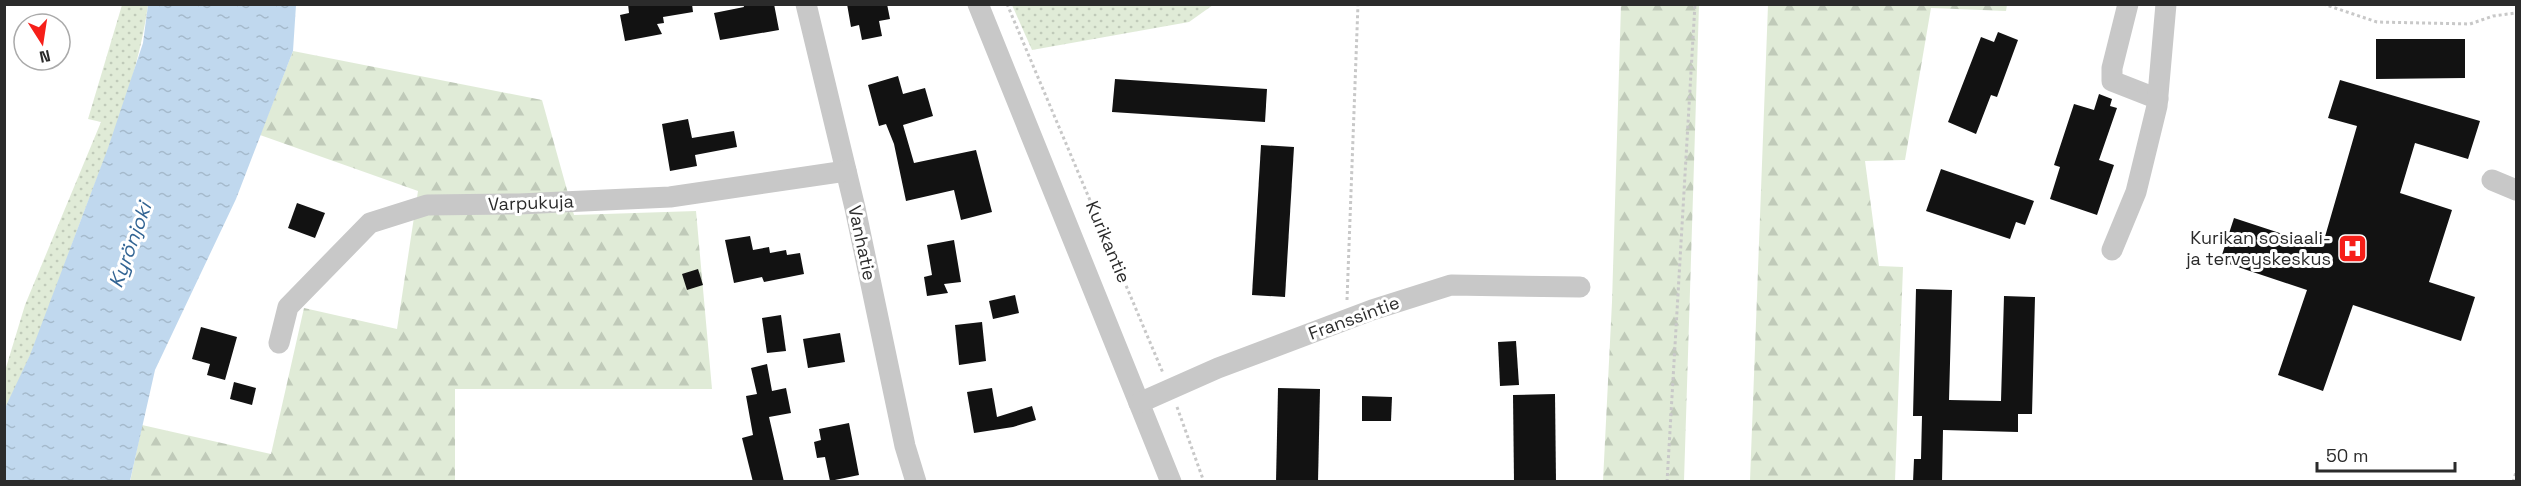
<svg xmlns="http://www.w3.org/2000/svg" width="2521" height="486" font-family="'Space Grotesk',sans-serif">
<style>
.grass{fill:url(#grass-dots)}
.forest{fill:url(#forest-firs)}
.water{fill:url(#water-ripples)}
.building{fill:#121212}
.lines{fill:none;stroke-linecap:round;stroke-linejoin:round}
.path{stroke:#c8c8c8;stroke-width:3;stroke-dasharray:3 3;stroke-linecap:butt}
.minor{stroke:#c8c8c8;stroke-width:21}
.labels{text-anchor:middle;stroke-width:6;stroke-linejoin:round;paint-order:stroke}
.street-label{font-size:18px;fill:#2b2b2b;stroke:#fff}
.poi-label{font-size:18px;fill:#2b2b2b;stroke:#fff;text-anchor:end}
.water-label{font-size:20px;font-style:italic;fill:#336594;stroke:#fff}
</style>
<defs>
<pattern id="grass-dots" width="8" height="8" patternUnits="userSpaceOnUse" patternTransform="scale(1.5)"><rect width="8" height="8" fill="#e0ebd7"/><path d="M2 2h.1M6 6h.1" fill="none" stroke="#c0cab9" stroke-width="1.8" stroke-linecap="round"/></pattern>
<pattern id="forest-firs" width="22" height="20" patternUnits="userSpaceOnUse" patternTransform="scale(1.5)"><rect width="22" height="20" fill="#e0ebd7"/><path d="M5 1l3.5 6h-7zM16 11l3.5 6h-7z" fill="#c0cab9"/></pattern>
<pattern id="water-ripples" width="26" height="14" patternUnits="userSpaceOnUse" patternTransform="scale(1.5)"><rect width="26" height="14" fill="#c0d8ee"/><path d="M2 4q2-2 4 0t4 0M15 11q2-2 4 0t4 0" fill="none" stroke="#a5bacc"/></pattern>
</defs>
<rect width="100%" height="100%" fill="#fff"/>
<g class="grass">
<path d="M122,5h26c-11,80 -46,158 -74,234 -21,57 -40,116 -69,169v-37l20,-66 76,-183 -13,-3z"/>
<polygon points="1012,5 1213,5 1189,22 1032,50"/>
</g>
<g class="forest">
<polygon points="1621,5 1699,5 1684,481 1603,481 1612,302"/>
<polygon points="1768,5 2007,5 2006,11 1931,8 1905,160 1865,161 1879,266 1903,267 1895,481 1750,481"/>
<polygon points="293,51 542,100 574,215 696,211 712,389 455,389 455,481 130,482 142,425 271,454 304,308 397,329 418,191 260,135"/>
</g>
<polygon class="water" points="148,5 296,5 293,51 236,199 155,370 130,481 5,481 5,408 30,355 108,148 143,43"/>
<g class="building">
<polygon points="628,4 692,4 693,12 663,17 664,23 657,24 662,34 625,41 620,15 629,13"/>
<polygon points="743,4 774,4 779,30 720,40 714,13 744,7"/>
<polygon points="847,4 887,4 890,19 879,21 882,36 862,40 859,25 851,27"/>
<polygon points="1998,32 2018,40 1997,97 1991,95 1976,134 1948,122 1981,37 1994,42"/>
<polygon points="2376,39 2465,39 2465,78 2376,79"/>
<polygon points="898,76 903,94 925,88 933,116 903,125 914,163 976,150 992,212 961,220 954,190 906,201 894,144 886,124 879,126 868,85"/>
<polygon points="1115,79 1267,89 1265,122 1112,112"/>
<polygon points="2340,80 2480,121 2468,159 2415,143 2400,193 2452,210 2429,282 2475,297 2461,341 2353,305 2323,391 2278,375 2307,290 2220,261 2234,218 2322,247 2357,126 2328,118"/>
<polygon points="2099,94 2112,99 2110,106 2117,108 2099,160 2114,165 2097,215 2050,199 2060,167 2054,165 2074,104 2094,110"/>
<polygon points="688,119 692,138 734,131 737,147 695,155 697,166 670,171 662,124"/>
<polygon points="1261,145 1294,147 1285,297 1252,295"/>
<polygon points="1941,169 2034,201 2025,225 2016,222 2010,239 1926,211"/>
<polygon points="297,203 325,213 315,238 288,228"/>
<polygon points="750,236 753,250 769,247 770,253 786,250 787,255 800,253 804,274 764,282 762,277 734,283 725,240"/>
<polygon points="954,240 961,282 944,284 948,293 927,296 924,277 932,275 927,245"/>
<polygon points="698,269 703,285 687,290 682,274"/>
<polygon points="1916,289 1952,290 1949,400 2001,401 2004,296 2035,297 2032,414 2018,414 2018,432 1943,430 1942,482 1913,482 1914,459 1921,459 1922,416 1913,416"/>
<polygon points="1015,295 1019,313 993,319 989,301"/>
<polygon points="781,315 786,351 767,353 762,318"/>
<polygon points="982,322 986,361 959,365 955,325"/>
<polygon points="201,327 237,337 225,380 207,375 210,364 192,359"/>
<polygon points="840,333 845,362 808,368 803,339"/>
<polygon points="1516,341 1519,385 1500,386 1498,342"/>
<polygon points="767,364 772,391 786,388 791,413 769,417 784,482 753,482 742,438 753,435 746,396 757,394 751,368"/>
<polygon points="234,382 256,388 252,405 230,399"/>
<polygon points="992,388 997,417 1032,406 1036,420 1013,427 974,433 967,392"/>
<polygon points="1278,388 1320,389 1318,482 1276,482"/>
<polygon points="1555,394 1556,482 1514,482 1513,395"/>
<polygon points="1362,396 1392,397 1391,421 1362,421"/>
<polygon points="849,423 859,475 830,481 825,457 817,458 814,442 821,440 819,429"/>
</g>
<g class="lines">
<g class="path">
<polyline points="1007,4 1163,373"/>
<polyline points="2323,4 2377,22 2470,24 2493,16 2516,13"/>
<polyline points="1347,300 1358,4"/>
<polyline points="1177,407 1204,482"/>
<polyline points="1667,482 1695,4"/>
<polyline points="2513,482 2516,472"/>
</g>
<g class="minor">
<polyline points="806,4 855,208 905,446 916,482"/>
<polyline points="978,4 1171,482"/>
<polyline points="2128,4 2112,68 2112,81 2158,99"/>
<polyline points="2492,180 2516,190"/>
<polyline points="2112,250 2136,192 2157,106 2166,4"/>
<polyline points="279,343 288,307 370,223 427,205 519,204 670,197 846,171"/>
<polyline points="1139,403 1218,368 1372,310 1451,285 1580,287"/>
</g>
</g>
<defs>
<symbol id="hospital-square" viewBox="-11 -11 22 22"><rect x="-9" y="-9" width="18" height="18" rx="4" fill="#f61f19" stroke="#fff"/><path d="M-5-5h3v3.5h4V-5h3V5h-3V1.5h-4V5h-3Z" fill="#fff"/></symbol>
</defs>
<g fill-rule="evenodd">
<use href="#hospital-square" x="2336" y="232" width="33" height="33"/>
</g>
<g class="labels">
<g class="street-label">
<text transform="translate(531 203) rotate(-2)" y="6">Varpukuja</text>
<text transform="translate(1108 242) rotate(67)" y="6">Kurikantie</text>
<text transform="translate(862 243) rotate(78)" y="6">Vanhatie</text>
<text transform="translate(1354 318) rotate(-20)" y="6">Franssintie</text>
</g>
<g class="poi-label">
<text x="2331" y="244">Kurikan sosiaali-<tspan x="2331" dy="21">ja terveyskeskus</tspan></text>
</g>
<g class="water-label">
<text transform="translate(130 245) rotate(-70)" y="7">Kyrönjoki</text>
</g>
</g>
<rect width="2521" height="486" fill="none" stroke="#2b2b2b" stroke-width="12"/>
<g transform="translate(42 42) rotate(168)"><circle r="28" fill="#ffffff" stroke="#aaaaaa" stroke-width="1.5"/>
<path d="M0-4.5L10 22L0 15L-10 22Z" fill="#f61f19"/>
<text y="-9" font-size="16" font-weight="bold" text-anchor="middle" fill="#2b2b2b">N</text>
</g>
<path d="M2317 462v9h138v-9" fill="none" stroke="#2b2b2b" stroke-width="3"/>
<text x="2326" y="462" font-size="18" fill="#2b2b2b" stroke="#ffffff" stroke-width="4.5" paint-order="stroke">50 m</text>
</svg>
